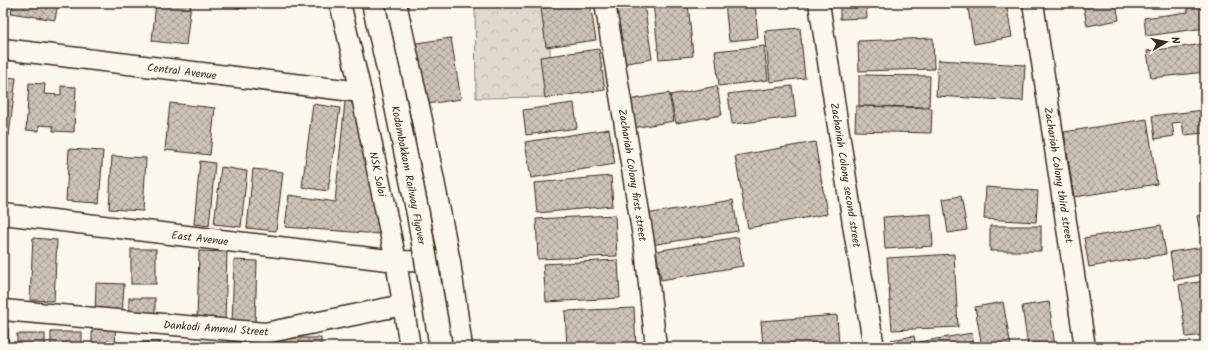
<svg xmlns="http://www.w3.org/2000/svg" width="1208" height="350" font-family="Kalam,sans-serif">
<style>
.forest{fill:url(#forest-crowns);stroke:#8d8276}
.building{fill:url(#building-cross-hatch);stroke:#3b2a1e}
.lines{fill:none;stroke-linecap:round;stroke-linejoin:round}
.minor-casing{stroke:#3b2a1e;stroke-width:23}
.minor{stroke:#fbf7ec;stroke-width:20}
.major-bridge-casing{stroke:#3b2a1e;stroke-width:25;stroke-linecap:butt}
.major-bridge{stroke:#fbf7ec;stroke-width:22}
.labels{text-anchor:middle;stroke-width:3.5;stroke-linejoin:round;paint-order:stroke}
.street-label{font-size:11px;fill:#3b2a1e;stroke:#fbf7ec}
</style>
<defs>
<pattern id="forest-crowns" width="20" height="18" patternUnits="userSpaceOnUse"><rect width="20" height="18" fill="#dfd9ce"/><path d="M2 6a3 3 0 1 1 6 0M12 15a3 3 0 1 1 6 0" fill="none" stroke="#c0bab0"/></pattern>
<pattern id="building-cross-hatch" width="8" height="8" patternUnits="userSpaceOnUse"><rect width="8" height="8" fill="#ccc4b9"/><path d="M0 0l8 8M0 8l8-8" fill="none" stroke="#a79f96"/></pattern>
</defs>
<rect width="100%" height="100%" fill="#fbf7ec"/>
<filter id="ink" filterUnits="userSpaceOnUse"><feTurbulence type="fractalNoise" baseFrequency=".025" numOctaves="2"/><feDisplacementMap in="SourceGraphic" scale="8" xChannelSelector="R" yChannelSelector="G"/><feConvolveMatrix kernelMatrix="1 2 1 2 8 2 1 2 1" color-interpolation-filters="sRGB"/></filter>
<g filter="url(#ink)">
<polygon class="forest" points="475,3 547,3 553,97 476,98"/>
<g class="building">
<polygon points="13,3 58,3 55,20 11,13"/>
<polygon points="156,3 191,3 186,45 152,41"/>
<polygon points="206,3 248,3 247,9"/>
<polygon points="576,3 590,3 596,40 546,47 541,8"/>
<polygon points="612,3 644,3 652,59 621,64"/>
<polygon points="653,3 688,3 693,56 659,59"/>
<polygon points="725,3 755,3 758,38 729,41"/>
<polygon points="840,3 866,3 867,18 840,19"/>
<polygon points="967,3 1006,3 1012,37 974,44"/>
<polygon points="1083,3 1116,3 1119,20 1087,26"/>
<polygon points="1187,3 1205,3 1205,28 1146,36 1144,18 1188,12"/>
<polygon points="800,28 805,78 770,82 765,31"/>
<polygon points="451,38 461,99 420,105 410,44"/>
<polygon points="933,38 934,69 859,71 858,41"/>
<polygon points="1205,44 1205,72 1151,78 1147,51"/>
<polygon points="764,46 768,80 719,86 715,51"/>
<polygon points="599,49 605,90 545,98 540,57"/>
<polygon points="938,60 1025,65 1023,101 936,96"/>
<polygon points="859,75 930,76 929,107 859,106"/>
<polygon points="3,77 16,78 9,136 3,135"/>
<polygon points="29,83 45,84 44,94 61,95 61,86 76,87 74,132 53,131 53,126 39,125 39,131 26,130"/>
<polygon points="717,86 722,115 676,123 670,95"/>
<polygon points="792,86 796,117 732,124 728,94"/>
<polygon points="669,93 674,121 633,128 628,100"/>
<polygon points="356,100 380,234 285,227 289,195 335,202 345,101"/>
<polygon points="170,103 215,108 210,155 165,150"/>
<polygon points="574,103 577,128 526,135 523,110"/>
<polygon points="313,104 340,108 328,191 302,187"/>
<polygon points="856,106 932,108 931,133 855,131"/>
<polygon points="1205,110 1205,121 1203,122 1204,133 1184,135 1182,122 1172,123 1174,136 1155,139 1152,116"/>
<polygon points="1147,119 1157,184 1074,197 1064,132"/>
<polygon points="609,129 615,164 531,178 525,142"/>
<polygon points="815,142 827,214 748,228 735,156"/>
<polygon points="69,149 103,151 99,203 66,201"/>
<polygon points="112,156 146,158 143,211 109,209"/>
<polygon points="200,161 215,163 209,226 194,224"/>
<polygon points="221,167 247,171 241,227 214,224"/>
<polygon points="253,169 283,172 276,231 247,228"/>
<polygon points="611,176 613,206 537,213 534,183"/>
<polygon points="986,187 1038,191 1036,222 984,219"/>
<polygon points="961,196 967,230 948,233 943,199"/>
<polygon points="733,200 738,231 651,245 646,214"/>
<polygon points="931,214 933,246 885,249 883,217"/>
<polygon points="1205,214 1205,237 1201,238 1197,216"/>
<polygon points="615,215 617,256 538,259 536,219"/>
<polygon points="1161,225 1166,254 1089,267 1084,238"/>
<rect x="990" y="226" width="51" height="25"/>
<polygon points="738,237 743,266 661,280 656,251"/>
<polygon points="33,238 57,240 54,301 30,300"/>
<polygon points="1205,247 1205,274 1174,280 1170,252"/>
<rect x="131" y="249" width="25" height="35"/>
<polygon points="199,251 227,252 225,323 197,322"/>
<polygon points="954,254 958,327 892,330 887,258"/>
<polygon points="234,260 257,261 255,324 232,324"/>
<polygon points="618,260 620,298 546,302 543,264"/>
<polygon points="1205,281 1205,335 1186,337 1179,285"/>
<polygon points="96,283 124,284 122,316 95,315"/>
<rect x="129" y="298" width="26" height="21"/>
<polygon points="1003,302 1011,347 982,347 975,307"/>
<polygon points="1049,302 1055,347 1028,347 1022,306"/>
<polygon points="634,308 636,346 567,347 565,311"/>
<polygon points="837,315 839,345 811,347 763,347 761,321"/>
<polygon points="3,328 8,328 9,347 3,347"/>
<polygon points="92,328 115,328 116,347 92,347"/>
<rect x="51" y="332" width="31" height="15"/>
<polygon points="972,333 974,347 920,347 919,342"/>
<rect x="17" y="334" width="28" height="13"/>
<polygon points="914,336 916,347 892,347 891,340"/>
<rect x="269" y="338" width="52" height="9"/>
<rect x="140" y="342" width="20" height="5"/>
<polygon points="228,342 245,343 245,347 228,347"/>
</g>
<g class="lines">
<defs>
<g id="minor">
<polyline points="340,3 361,92 396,261 410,347"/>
<polyline points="396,3 422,120 450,262 462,347"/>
<polyline points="605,3 645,249 656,347"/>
<polyline points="819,3 855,237 874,347"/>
<polyline points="1033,3 1085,347"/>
<polyline points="3,49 361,92"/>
<polyline points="3,214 396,261 450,262"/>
<polyline points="3,310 265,333 403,305"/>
</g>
</defs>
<use href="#minor" class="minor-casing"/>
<use href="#minor" class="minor"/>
<defs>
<polyline id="major-bridge" points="373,3 391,82 418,214 441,347"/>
</defs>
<use href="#major-bridge" class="major-bridge-casing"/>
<use href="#major-bridge" class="major-bridge"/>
</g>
</g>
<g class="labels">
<g class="street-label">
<text transform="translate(182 71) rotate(7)" y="4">Central Avenue</text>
<text transform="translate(378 174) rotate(78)" y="4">NSK Salai</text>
<text transform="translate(409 175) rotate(79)" y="4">Kodambakkam Railway Flyover</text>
<text transform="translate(633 175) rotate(81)" y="4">Zachariah Colony first street</text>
<text transform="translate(846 175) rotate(81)" y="4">Zachariah Colony second street</text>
<text transform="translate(1059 175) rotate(81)" y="4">Zachariah Colony third street</text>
<text transform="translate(200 238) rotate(7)" y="4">East Avenue</text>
<text transform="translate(216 328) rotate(4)" y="4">Dankodi Ammal Street</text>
</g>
</g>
<rect width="1208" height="350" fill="none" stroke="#fbf7ec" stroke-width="16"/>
<rect x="8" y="8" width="1192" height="334" fill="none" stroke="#3b2a1e" stroke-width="1.5" filter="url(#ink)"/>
<g transform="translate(1166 42) rotate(80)" stroke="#fbf7ec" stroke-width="3" paint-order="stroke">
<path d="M0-3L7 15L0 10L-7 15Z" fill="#3b2a1e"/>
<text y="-6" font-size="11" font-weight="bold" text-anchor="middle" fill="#3b2a1e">N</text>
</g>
</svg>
